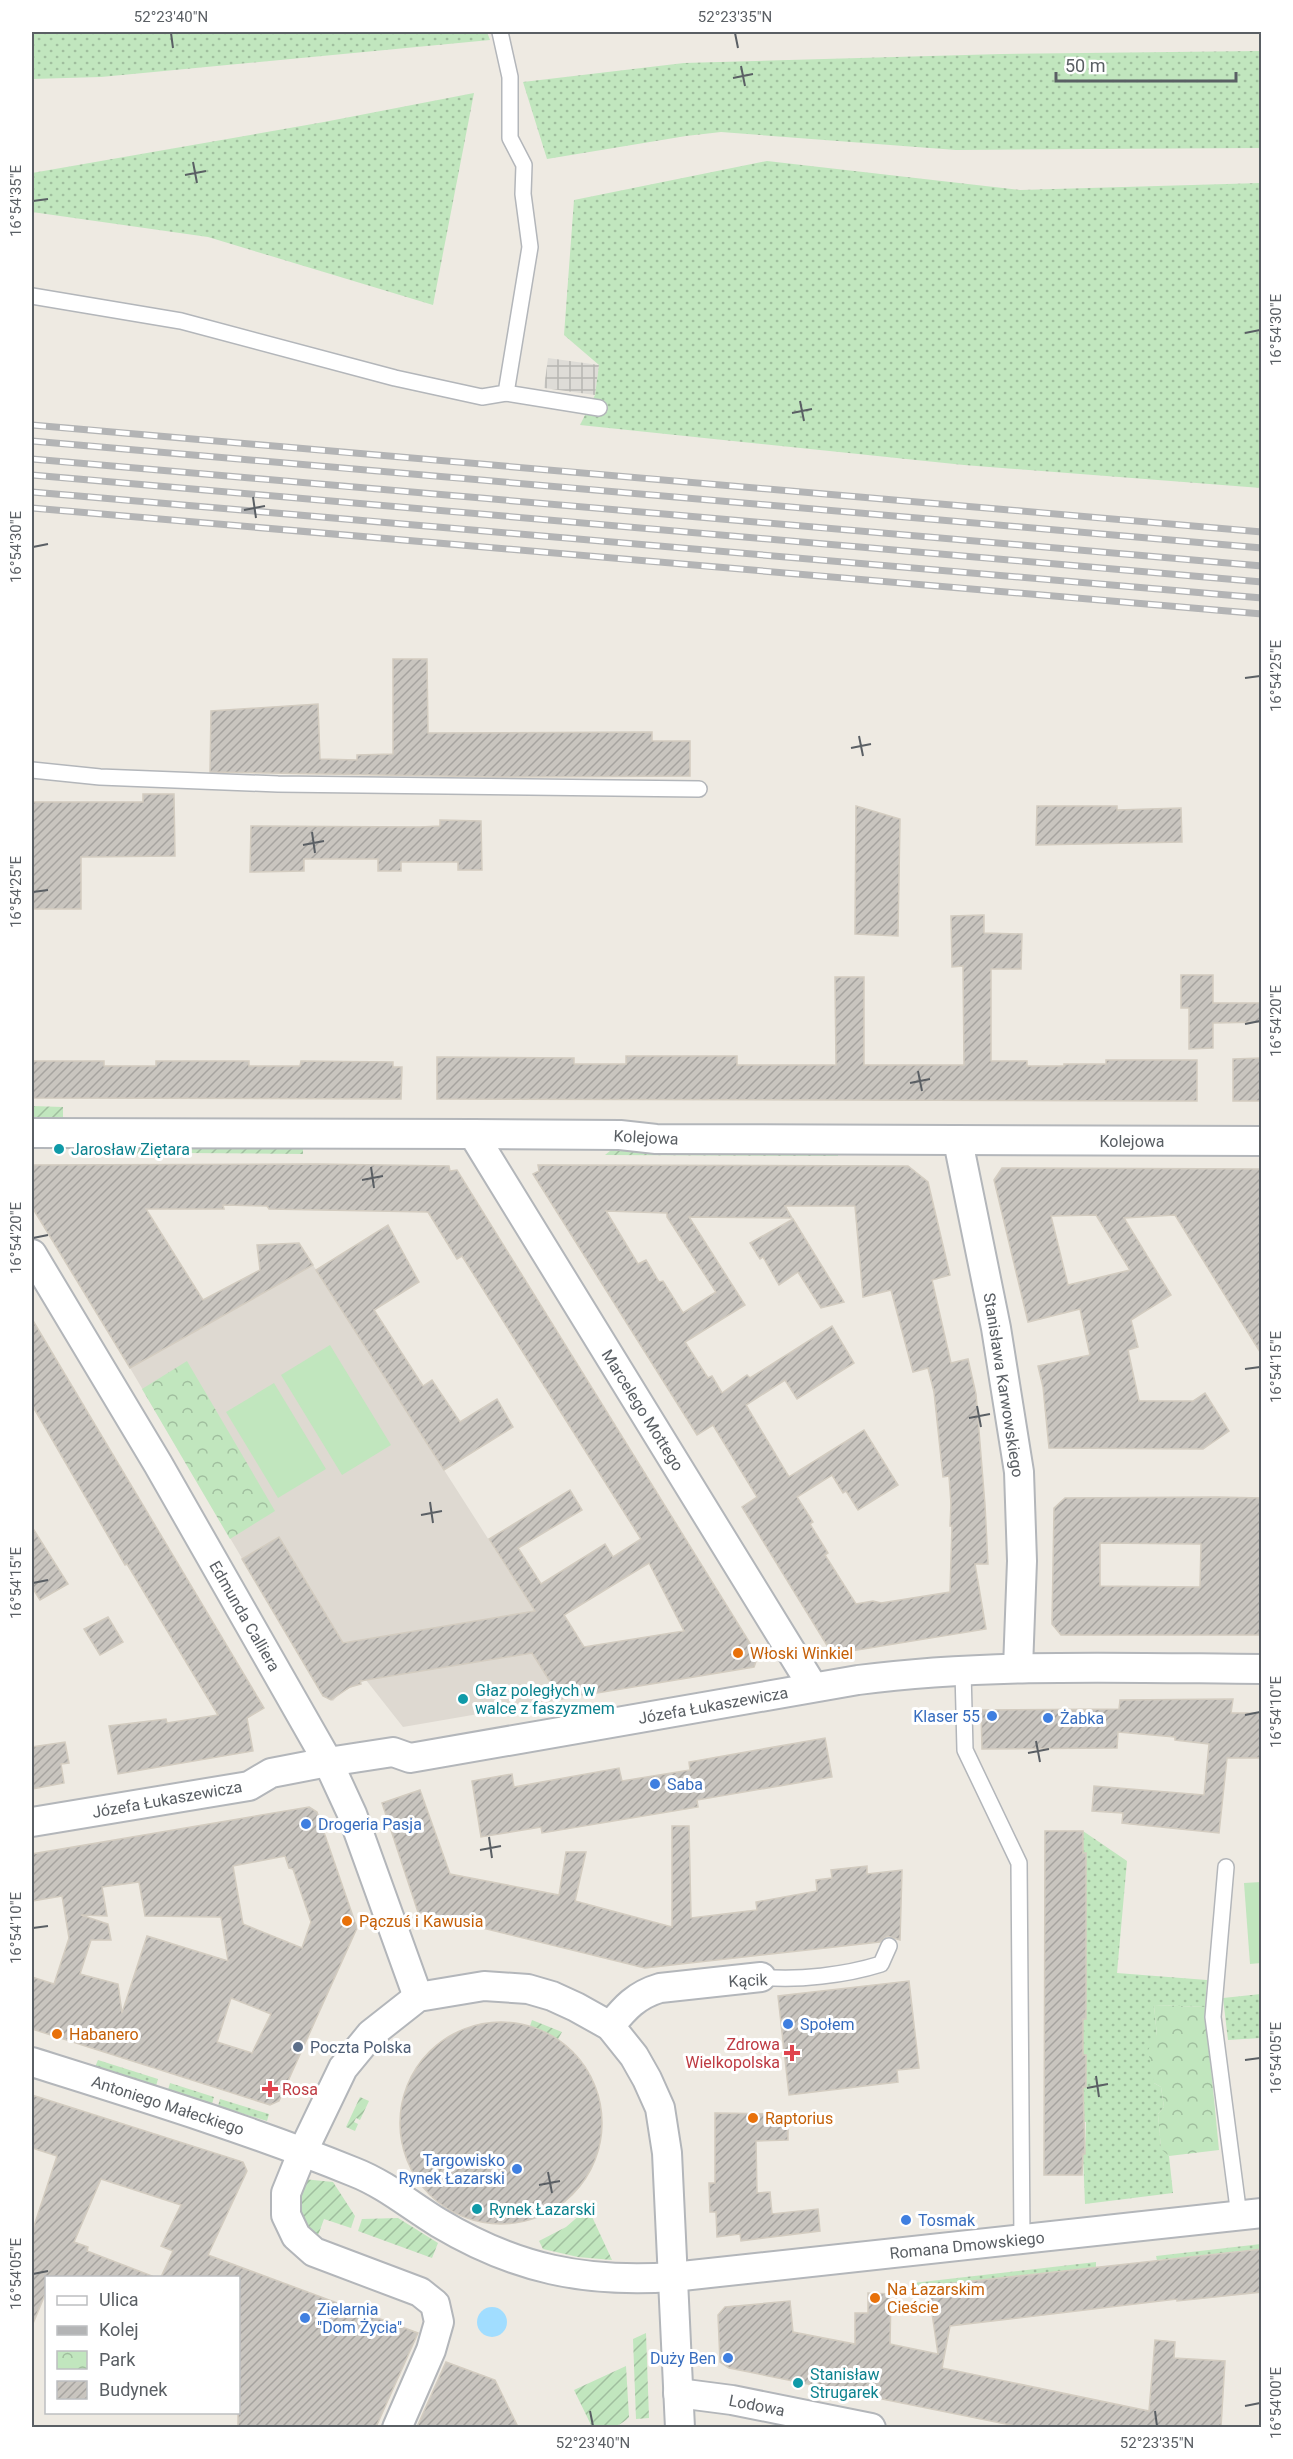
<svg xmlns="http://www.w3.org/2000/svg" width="1293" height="2459" font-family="Roboto,sans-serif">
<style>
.industrial{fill:url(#industrial-grid)}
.education{fill:#ded9d1}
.grass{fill:url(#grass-dots)}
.park{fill:url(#park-crowns)}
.garden{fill:url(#garden-furrows)}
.pitch{fill:#c1e6be}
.water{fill:#a1ddff}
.building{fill:url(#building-hatch);stroke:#d3ccc0;stroke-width:1.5;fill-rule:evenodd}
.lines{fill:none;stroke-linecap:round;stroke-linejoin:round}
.lane-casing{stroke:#b3b6ba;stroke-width:18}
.street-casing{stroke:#b3b6ba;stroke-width:32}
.lane{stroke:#fff;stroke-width:15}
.street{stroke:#fff;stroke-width:28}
.rail-casing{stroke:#b3b4b5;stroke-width:7}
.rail{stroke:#fff;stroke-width:4.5;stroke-dasharray:14;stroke-linecap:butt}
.ticks{fill:none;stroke:#5a5f64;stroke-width:2}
.culture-dot{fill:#0f9aa8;stroke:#fff;stroke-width:2}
.food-dot{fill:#e8710a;stroke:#fff;stroke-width:2}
.shop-dot{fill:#3f7fe0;stroke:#fff;stroke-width:2}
.service-dot{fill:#5c6f8a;stroke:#fff;stroke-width:2}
.health-dot{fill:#e0444e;stroke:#fff;stroke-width:2}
.labels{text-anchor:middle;stroke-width:6;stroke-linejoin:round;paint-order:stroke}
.street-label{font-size:16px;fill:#5a5f64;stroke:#fff}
.culture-label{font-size:16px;fill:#0d838f;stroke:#fff;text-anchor:start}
.food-label{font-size:16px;fill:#c56008;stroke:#fff;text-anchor:start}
.shop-label{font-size:16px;fill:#366cbe;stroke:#fff;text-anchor:start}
.health-label{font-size:16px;fill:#be3a42;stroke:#fff;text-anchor:end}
.service-label{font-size:16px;fill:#4e5e75;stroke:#fff;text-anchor:start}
.neatline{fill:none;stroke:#5a5f64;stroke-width:2}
.ticks-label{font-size:15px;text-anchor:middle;fill:#5a5f64}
</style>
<defs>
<pattern id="industrial-grid" width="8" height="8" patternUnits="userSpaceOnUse" patternTransform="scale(1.5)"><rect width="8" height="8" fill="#dedcd7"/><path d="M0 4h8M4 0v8" fill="none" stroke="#b7b6b2"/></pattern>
<pattern id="grass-dots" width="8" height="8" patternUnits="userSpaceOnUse" patternTransform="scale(1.5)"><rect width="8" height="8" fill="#c1e6be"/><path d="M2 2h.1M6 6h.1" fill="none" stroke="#a0be9e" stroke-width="1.8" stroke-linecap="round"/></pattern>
<pattern id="park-crowns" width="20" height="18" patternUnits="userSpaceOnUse" patternTransform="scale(1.5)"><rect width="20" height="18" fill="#c1e6be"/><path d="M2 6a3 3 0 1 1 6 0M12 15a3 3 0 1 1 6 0" fill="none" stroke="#a0be9e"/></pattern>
<pattern id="garden-furrows" width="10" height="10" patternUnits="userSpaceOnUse" patternTransform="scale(1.5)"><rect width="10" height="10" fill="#c1e6be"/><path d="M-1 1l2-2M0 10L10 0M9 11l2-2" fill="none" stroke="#a0be9e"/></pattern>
<pattern id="building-hatch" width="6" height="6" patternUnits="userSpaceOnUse" patternTransform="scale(1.5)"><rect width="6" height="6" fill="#c9c5bf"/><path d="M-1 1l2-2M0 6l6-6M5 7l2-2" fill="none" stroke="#a6a39f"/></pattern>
</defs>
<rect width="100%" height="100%" fill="#eeeae2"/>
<polygon class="industrial" points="548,358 599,365 595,395 544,388"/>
<polygon class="education" points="313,1265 588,1695 403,1727 366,1680 340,1693 333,1701 323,1696 130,1368"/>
<g class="grass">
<polygon points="32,32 487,32 490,40 101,77 32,79"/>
<polygon points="1261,51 1261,148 956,150 721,132 686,136 547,159 523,82 684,63 1001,54"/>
<polygon points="474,93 433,305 208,237 32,212 32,173 324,122"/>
<polygon points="767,161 1020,190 1261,183 1261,488 964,465 580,425 595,395 599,365 564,335 574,200"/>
<polygon points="1083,1831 1127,1861 1117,1973 1207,1980 1205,2007 1154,2005 1157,2036 1154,2083 1161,2087 1164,2107 1158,2114 1161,2148 1169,2156 1173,2193 1085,2204 1083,2154 1085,2153 1086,2122 1083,2122 1083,2019 1086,2019 1086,1920 1083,1919 1086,1853 1083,1853"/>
<polygon points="1261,1994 1261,2038 1228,2040 1223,1998"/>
<polygon points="98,2060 158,2079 156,2086 95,2067"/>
<polygon points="170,2083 214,2097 212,2104 168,2090"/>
<polygon points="220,2099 269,2114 267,2121 218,2106"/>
<polygon points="1261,2244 1261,2249 1157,2260 1156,2256"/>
<polygon points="1096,2262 1096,2267 928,2286 914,2286 913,2283"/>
</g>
<g class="park">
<polygon points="187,1361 275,1511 230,1539 142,1389"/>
<polygon points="1154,2005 1205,2007 1219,2150 1169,2156 1161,2149 1158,2114 1164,2107 1161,2087 1154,2083 1148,2050 1157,2036"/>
</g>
<g class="garden">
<polygon points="32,1106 63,1107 63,1120 32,1124"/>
<polygon points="117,1145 164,1145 168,1149 168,1154 108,1153"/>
<polygon points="189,1145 299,1145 303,1149 303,1154 185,1153"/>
<polygon points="616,1146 833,1150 838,1155 838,1156 605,1155"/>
<polygon points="532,2020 562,2032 557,2041 529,2029"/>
<polygon points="360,2097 369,2101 360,2120 356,2118 354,2122 358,2124 355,2131 346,2127"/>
<polygon points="303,2179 333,2182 355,2216 351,2228 324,2219 316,2241 302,2229 297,2194"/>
<polygon points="588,2208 612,2260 578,2257 543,2249 539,2241 566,2227"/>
<polygon points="398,2218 438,2243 432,2258 358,2231 362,2219"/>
<polygon points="646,2333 649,2418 636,2419 633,2339"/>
<path d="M626,2366l3,51c-11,12 -23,11 -37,10l-18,-37z"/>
</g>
<g class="pitch">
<polygon points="330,1345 391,1445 342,1475 281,1375"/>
<polygon points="274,1383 326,1469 278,1498 226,1412"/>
<polygon points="1261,1882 1261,1963 1250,1964 1244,1883"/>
</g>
<circle class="water" cx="492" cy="2322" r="15"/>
<g class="building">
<polygon points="393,659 427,659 428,733 652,732 652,741 690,741 690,776 497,777 210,772 211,711 318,704 320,759 357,760 357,755 393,754"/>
<polygon points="143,794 174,794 175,856 81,857 81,909 32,909 32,802 143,802"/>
<polygon points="856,806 900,819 898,936 855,934"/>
<polygon points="1037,806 1117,806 1117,810 1181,808 1182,842 1036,845"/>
<polygon points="440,820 481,821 482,870 458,870 458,862 401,862 401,871 378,871 378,859 304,859 304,871 250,872 251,826 420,827 440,826"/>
<polygon points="984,915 984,933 1022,934 1021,969 991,969 991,1061 1027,1061 1027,1066 1064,1066 1064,1064 1106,1064 1106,1060 1197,1060 1197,1101 437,1099 437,1057 574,1058 574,1064 626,1064 626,1056 737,1056 737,1065 836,1065 835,977 864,977 864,1065 964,1065 963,966 952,967 951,916"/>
<polygon points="1181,975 1213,975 1213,1003 1262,1003 1262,1022 1213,1023 1213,1048 1189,1049 1189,1008 1181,1008"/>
<polygon points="1262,1058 1262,1101 1233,1101 1233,1059"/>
<polygon points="32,1061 104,1061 104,1066 156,1066 156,1061 249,1061 249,1066 300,1066 301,1061 393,1062 393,1067 402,1067 401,1099 32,1098"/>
<path d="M316,1164l133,2 1,5 7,-1 301,486 -4,11 -193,32 -29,-46 -172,28 1,3 -11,3 -19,13 -8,-4 -81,-137 37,-22 64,106 192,-32 -46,-72 81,-49 12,20 -64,38 23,36 64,-40 8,13 28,-18 -179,-283 -5,3 -29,-47 -159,-3 -2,-3 -44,-1 1,4h-78l57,91 57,-30 -3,-25 42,-2 14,22 -183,103 -98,-161v-42zM649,1563l35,68 -100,16 -20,-32z"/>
<path d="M538,1165l370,1 20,16 22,93 -18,5 19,83 17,-4 8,35 9,111 3,59h-13l11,65 -147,24 -11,-6 -86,-140 15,-10 -44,-72 -16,10 -164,-261 6,-3zM785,1206h70l8,91 28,-7 22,82 15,-4 6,24 9,85 6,-1 2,28 -1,22h2l-2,66 -69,11 -8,-2 -17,3 -31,-49 3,-2 -18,-29 3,-2 -16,-25 35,-22 11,18 3,-2 12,19 40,-25 -34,-55 -75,47 -43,-72 39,-25 12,19 57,-36 -22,-37 -82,52 -3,-3 -25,18 -10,-17 -4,2 -23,-36 60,-37 -56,-88 103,1zM606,1211l61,2v4l49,75 -33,21 -20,-32 -4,1 -13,-22 -8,4z"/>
<path d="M1002,1168l260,1v186l-87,-140 -51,3 47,77 -40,25 7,27 -10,3 11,51h54l12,-8 24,38 -26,18 -154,-1 -6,-61 -5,-21 52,-11 -10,-46 -52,13 -34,-142zM1096,1215l34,55 -62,15 -17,-69z"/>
<polygon points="793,1219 844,1302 821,1308 798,1272 779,1285 763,1257 760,1259 750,1243"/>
<polygon points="388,1225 419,1282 374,1310 423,1386 432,1380 460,1422 497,1399 513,1427 444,1470 316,1270"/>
<polygon points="32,1319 264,1708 247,1718 253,1751 118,1774 109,1726 166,1719 167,1723 218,1715 127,1564 125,1565 32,1405"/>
<path d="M1217,1497l45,1 -2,90h2v47h-201l-9,-11 2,-116 11,-10zM1100,1543l101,1 -1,43 -100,-1z"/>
<polygon points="32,1527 68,1584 40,1600 32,1587"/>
<polygon points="108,1617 123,1642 100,1655 84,1629"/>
<polygon points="1233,1699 1231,1713 1262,1713 1262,1758 1227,1758 1219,1833 1122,1823 1123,1813 1092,1811 1094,1786 1204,1795 1209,1744 1175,1740 1175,1737 1118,1732 1117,1748 982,1749 981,1710 1119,1709 1120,1700"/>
<polygon points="825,1738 832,1777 697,1800 698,1807 542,1833 541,1827 481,1837 472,1781 512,1774 514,1787 619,1768 622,1781 690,1770 689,1762"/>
<polygon points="65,1742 69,1763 61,1764 64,1783 32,1789 32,1747"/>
<polygon points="420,1790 450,1874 559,1895 566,1852 586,1852 575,1901 672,1927 672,1826 689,1826 691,1918 757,1910 756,1902 817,1891 816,1880 832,1878 831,1870 867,1866 867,1874 902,1870 900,1940 887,1936 880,1942 645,1968 418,1912 382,1803"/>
<path d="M309,1807l8,5 40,116 -78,173 -9,4 -238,-76v-52l22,7 15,-46 -7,-42 -30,5v-47zM285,1856l4,12 4,1 18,53 -9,26 -59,-24 -10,-58zM139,1882l6,34 76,1 7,44 -81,-25 -25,77 -4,-29 -38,-10 11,-34h20l-3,-16 -27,-9 26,1 -5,-29zM231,1998l40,16 -19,39 -35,-11z"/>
<polygon points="1045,1831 1083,1831 1083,1853 1086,1853 1086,2019 1083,2019 1083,2055 1086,2055 1086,2087 1083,2087 1085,2154 1083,2154 1082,2175 1044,2175"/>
<polygon points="909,1981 919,2068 897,2070 898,2082 789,2095 778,1996"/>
<circle cx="501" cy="2123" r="101"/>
<polygon points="32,2095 243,2162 247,2171 208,2255 418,2333 376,2427 238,2427 238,2277 161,2277 173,2251 161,2246 181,2205 101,2179 74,2242 88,2247 87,2251 152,2276 151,2277 46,2277 46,2292 32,2326 32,2232 57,2156 32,2148"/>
<polygon points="715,2113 788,2114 788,2140 756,2141 757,2193 770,2192 772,2214 818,2209 820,2231 741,2241 740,2234 717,2237 716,2212 710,2212 709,2183 715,2183"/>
<polygon points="1262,2249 1262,2292 1177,2301 1177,2299 950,2326 942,2368 1149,2411 1155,2340 1175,2342 1174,2358 1225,2361 1221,2427 1021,2427 729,2368 720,2362 718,2315 725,2307 790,2301 793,2332 855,2344 855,2313 868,2313 868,2293 891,2294 890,2344 938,2354 928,2286"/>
<polygon points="446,2362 495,2380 518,2427 417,2427"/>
</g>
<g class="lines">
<defs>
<g id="lane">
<polyline points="32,296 181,321 395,378 482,397 506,393 530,247 523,194 524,165 510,138 510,77 500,32"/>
<polyline points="506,393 599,408"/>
<polyline points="32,770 100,777 278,784 699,789"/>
<polyline points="963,1671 965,1750 1019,1863 1022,2239"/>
<polyline points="1226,1867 1213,2017 1239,2216"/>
<path d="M761,1977c36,4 85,-2 120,-13l8,-18"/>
</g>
<g id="street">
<polyline points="32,1133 473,1134 620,1135 656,1139 1262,1141"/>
<polyline points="473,1134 813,1687"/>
<polyline points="958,1141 996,1328 1019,1472 1022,1561 1018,1668"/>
<polyline points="32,1254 158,1464 328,1762 352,1814 418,1997"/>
<path d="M32,1822l217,-36 22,-13 57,-11 65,-10 17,6 448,-78c134,-17 269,-12 404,-11"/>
<path d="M610,2026c15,-18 26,-31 50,-38l101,-11"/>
<path d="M32,2062c108,34 216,67 322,110 31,12 57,34 85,51 77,46 146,60 234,54l589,-64"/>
<polyline points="678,2393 732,2400 871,2428"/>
<polyline points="397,2428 431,2350 439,2322 435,2304 420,2292 314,2252 296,2236 286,2215 286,2193 303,2151 343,2068 371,2034 418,1997 484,1986 528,1989 552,1996 576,2007 610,2026 634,2056 647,2079 660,2108 667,2153 680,2428"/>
</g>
</defs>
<use href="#lane" class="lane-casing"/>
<use href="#street" class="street-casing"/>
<use href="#lane" class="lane"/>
<use href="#street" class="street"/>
<defs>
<g id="rail">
<polyline points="32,425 1262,532"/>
<polyline points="32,441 1262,548"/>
<polyline points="32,459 1262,566"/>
<polyline points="32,475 1262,582"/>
<polyline points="32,492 1262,598"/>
<polyline points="32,508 1262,614"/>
</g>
</defs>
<use href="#rail" class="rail-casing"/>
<use href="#rail" class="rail"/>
</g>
<path class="ticks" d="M171,33l2,15M735,33l3,15M741,66l4,20M733,78l20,-4M193,162l4,21M185,175l21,-4M33,201l15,-2M1245,333l15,-3M800,401l4,20M792,413l20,-4M253,497l3,21M244,510l21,-4M33,547l15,-3M1245,678l15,-2M859,736l4,20M851,748l20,-4M312,832l3,21M303,845l21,-4M33,892l15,-2M1245,1024l15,-3M918,1071l4,20M910,1083l20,-4M371,1167l3,21M362,1180l21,-4M33,1238l15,-3M1245,1369l15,-2M977,1406l4,21M969,1418l21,-4M430,1502l3,21M421,1515l21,-4M33,1583l15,-3M1245,1715l15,-3M1036,1741l4,21M1028,1753l21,-4M489,1837l3,21M480,1850l21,-4M33,1928l15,-2M1245,2060l15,-2M1096,2076l3,21M1087,2088l21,-4M548,2172l4,21M539,2185l21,-4M33,2274l15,-3M1245,2406l15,-3M590,2411l3,15M1155,2411l2,15"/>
<g class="culture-dot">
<circle cx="59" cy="1149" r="6"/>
<circle cx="463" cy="1699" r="6"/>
<circle cx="477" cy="2209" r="6"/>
<circle cx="798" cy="2383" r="6"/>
</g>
<g class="food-dot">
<circle cx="738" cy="1653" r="6"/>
<circle cx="347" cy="1921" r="6"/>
<circle cx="57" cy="2034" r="6"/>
<circle cx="753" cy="2118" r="6"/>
<circle cx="875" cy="2298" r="6"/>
</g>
<g class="shop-dot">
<circle cx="992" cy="1716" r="6"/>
<circle cx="1048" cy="1718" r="6"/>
<circle cx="655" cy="1784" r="6"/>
<circle cx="306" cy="1824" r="6"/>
<circle cx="788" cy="2024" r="6"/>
<circle cx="517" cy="2169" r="6"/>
<circle cx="906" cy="2220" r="6"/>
<circle cx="305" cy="2318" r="6"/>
<circle cx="728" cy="2358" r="6"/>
</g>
<circle class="service-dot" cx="298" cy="2047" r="6"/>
<g class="health-dot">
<path d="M789 2044h6v6h6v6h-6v6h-6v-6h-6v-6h6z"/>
<path d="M267 2080h6v6h6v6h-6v6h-6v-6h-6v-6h6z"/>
</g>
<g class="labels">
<g class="street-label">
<text transform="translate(646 1137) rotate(3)" y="6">Kolejowa</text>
<text x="1132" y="1147">Kolejowa</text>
<text transform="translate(1004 1385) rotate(81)" y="6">Stanisława Karwowskiego</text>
<text transform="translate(643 1410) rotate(58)" y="6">Marcelego Mottego</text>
<text transform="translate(245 1616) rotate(60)" y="6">Edmunda Calliera</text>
<text transform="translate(713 1705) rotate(-10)" y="6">Józefa Łukaszewicza</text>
<text transform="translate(167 1799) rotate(-10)" y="6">Józefa Łukaszewicza</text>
<text transform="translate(748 1980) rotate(-3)" y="6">Kącik</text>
<text transform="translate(168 2105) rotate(18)" y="6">Antoniego Małeckiego</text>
<text transform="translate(967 2245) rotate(-6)" y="6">Romana Dmowskiego</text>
<text transform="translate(757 2405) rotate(11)" y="6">Lodowa</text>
</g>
<g class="culture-label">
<text x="71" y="1155">Jarosław Ziętara</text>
<text x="475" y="1696">Głaz poległych w<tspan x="475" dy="18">walce z faszyzmem</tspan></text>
<text x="489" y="2215">Rynek Łazarski</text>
<text x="810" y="2380">Stanisław<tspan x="810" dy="18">Strugarek</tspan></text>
</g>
<g class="food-label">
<text x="750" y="1659">Włoski Winkiel</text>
<text x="359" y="1927">Pączuś i Kawusia</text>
<text x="69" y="2040">Habanero</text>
<text x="765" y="2124">Raptorius</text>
<text x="887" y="2295">Na Łazarskim<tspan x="887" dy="18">Cieście</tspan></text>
</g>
<g class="shop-label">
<text x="980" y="1722" text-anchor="end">Klaser 55</text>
<text x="1060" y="1724">Żabka</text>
<text x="667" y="1790">Saba</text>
<text x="318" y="1830">Drogeria Pasja</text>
<text x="800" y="2030">Społem</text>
<text x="505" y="2166" text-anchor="end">Targowisko<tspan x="505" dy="18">Rynek Łazarski</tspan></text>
<text x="918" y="2226">Tosmak</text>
<text x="317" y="2315">Zielarnia<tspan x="317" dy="18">"Dom Życia"</tspan></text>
<text x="716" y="2364" text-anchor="end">Duży Ben</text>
</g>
<g class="health-label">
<text x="780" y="2050">Zdrowa<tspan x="780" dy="18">Wielkopolska</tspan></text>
<text x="282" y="2095" text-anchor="start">Rosa</text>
</g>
<g class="service-label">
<text x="310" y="2053">Poczta Polska</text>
</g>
</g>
<rect width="1293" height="2459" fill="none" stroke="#ffffff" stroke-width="66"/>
<rect x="45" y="2276" width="195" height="138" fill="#ffffff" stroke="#bdbfc1" stroke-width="1.5"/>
<rect x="57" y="2296" width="30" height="9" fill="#ffffff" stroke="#bdbfc1" stroke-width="1.5"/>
<text x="99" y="2306" font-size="18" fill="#5a5f64">Ulica</text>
<rect x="57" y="2326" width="30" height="9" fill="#b3b4b5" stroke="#bdbfc1" stroke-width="1.5"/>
<text x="99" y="2336" font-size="18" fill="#5a5f64">Kolej</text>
<rect x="57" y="2351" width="30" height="18" fill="url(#park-crowns)" stroke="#bdbfc1" stroke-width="1.5"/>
<text x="99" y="2366" font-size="18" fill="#5a5f64">Park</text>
<rect x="57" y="2381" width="30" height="18" fill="url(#building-hatch)" stroke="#bdbfc1" stroke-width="1.5"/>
<text x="99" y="2396" font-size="18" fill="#5a5f64">Budynek</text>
<path d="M1056 72v9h180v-9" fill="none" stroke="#5a5f64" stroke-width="3"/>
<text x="1065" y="72" font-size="18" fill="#5a5f64" stroke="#ffffff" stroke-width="4.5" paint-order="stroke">50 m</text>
<rect x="33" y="33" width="1227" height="2393" class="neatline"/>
<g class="ticks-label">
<text x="171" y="22">52°23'40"N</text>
<text x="735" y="22">52°23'35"N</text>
<text transform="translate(16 201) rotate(-90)" y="5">16°54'35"E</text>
<text transform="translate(1276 330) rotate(-90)" y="5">16°54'30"E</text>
<text transform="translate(16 547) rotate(-90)" y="5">16°54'30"E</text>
<text transform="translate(1276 676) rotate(-90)" y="5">16°54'25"E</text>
<text transform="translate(16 892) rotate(-90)" y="5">16°54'25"E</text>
<text transform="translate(1276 1021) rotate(-90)" y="5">16°54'20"E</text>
<text transform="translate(16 1238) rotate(-90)" y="5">16°54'20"E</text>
<text transform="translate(1276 1367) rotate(-90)" y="5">16°54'15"E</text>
<text transform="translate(16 1583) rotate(-90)" y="5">16°54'15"E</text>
<text transform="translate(1276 1712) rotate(-90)" y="5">16°54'10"E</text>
<text transform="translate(16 1928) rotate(-90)" y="5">16°54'10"E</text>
<text transform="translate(1276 2058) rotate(-90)" y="5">16°54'05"E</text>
<text transform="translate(16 2274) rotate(-90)" y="5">16°54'05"E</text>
<text transform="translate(1276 2403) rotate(-90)" y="5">16°54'00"E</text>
<text x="593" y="2448">52°23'40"N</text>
<text x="1157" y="2448">52°23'35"N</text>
</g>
</svg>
